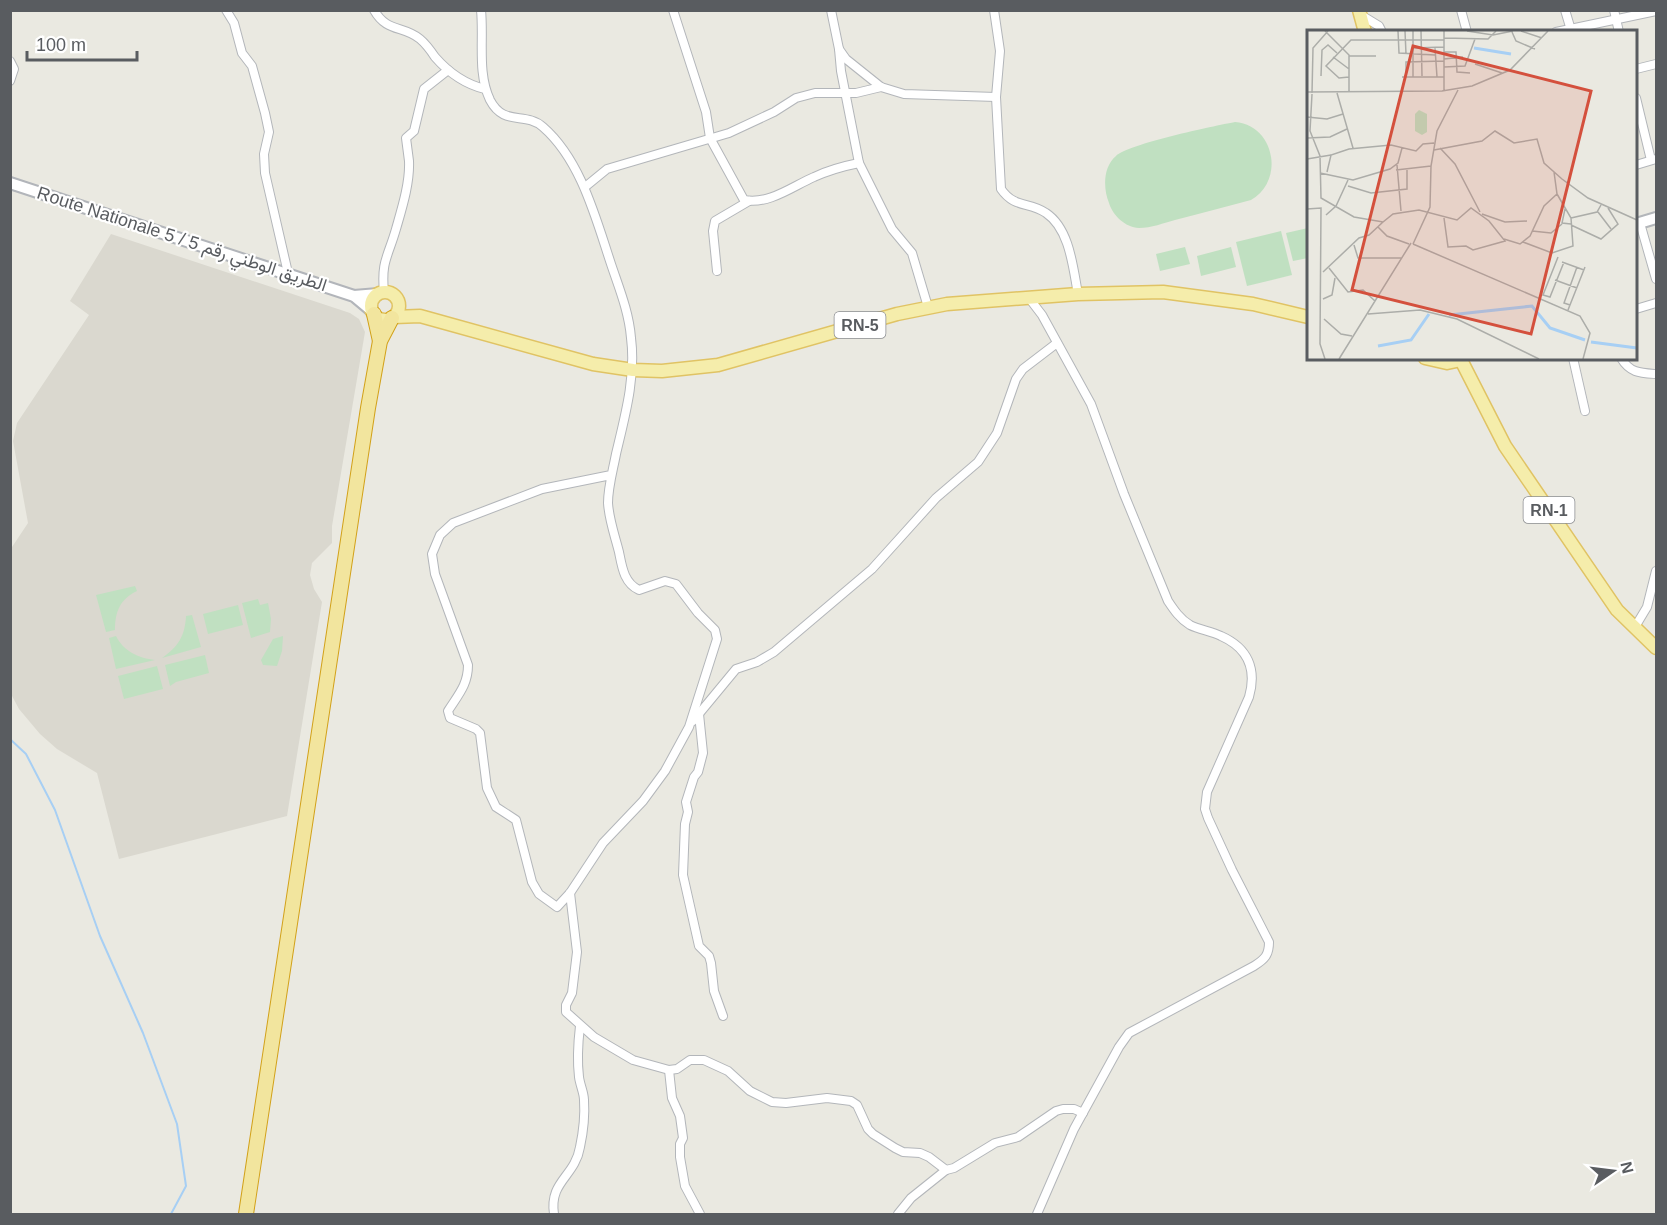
<svg xmlns="http://www.w3.org/2000/svg" width="1667" height="1225" font-family="Arial,Vazirmatn,sans-serif">
<style>
.education{fill:#dad8cf}
.green{fill:#c0e0c1}
.lines{fill:none;stroke-linecap:round;stroke-linejoin:round}
.stream{stroke:#a7cff4;stroke-width:2}
.minor-casing{stroke:#b3b6ba;stroke-width:10}
.tertiary-casing{stroke:#b3b6ba;stroke-width:14}
.secondary-casing{stroke:#b2b5ba;stroke-width:14}
.primary-casing{stroke:#e0c364;stroke-width:15}
.trunk-casing{stroke:#d2a119;stroke-width:16}
.minor{stroke:#fff;stroke-width:8}
.tertiary{stroke:#fff;stroke-width:10}
.secondary{stroke:#fff;stroke-width:10}
.primary{stroke:#f5edab;stroke-width:12}
.trunk{stroke:#f2e59e;stroke-width:14}
.labels{text-anchor:middle;stroke-width:4.5;stroke-linejoin:round;paint-order:stroke}
.shield{fill:#fff;stroke:#8b8d90;stroke-width:1.5}
.shield-label{font-size:16px;font-weight:bold;fill:#595c60}
.street-label{font-size:18px;fill:#595c60;stroke:#fff}
.inset-river{fill:none;stroke:#a7cff4;stroke-width:3}
.inset-road{fill:none;stroke:#acada9;stroke-width:1.5}
.view{fill:#d4503d;fill-opacity:0.15;stroke:#d4503d;stroke-width:3}
.inset-edge{fill:none;stroke:#595c60;stroke-width:3}
</style>
<rect width="100%" height="100%" fill="#eae9e1"/>
<polygon class="education" points="111,234 350,313 359,319 365,332 332,526 332,543 312,563 310,575 314,589 322,602 287,816 119,859 97,773 57,749 40,734 19,709 11,694 10,550 28,523 13,441 17,423 89,315 70,301"/>
<g class="green">
<path d="M1235,122c40,3 50,59 16,78 -25,7 -50,13 -76,20 -11,3 -24,8 -36,8 -14,-1 -26,-12 -30,-25 -6,-15 -6,-36 7,-47 12,-12 98,-30 119,-34z"/>
<polygon points="1308,228 1308,258 1293,261 1286,233"/>
<polygon points="1281,231 1292,275 1247,286 1236,242"/>
<polygon points="1185,247 1190,264 1160,271 1156,254"/>
<polygon points="1231,247 1236,267 1201,276 1197,256"/>
<path d="M135,586l2,5c-17,8 -22,21 -22,39l-9,2 -10,-37z"/>
<polygon points="258,599 260,605 268,603 271,619 270,632 251,638 242,603"/>
<polygon points="238,605 243,625 208,634 203,614"/>
<path d="M192,615l9,32 -39,11c16,-11 23,-22 24,-42z"/>
<path d="M116,636c8,16 23,22 39,24l-39,9 -7,-31z"/>
<polygon points="283,636 282,651 277,666 263,665 261,660 273,639"/>
<polygon points="205,655 209,673 176,682 170,686 165,665"/>
<polygon points="157,666 163,689 124,699 118,676"/>
</g>
<g class="lines">
<polyline class="stream" points="10,739 26,754 55,810 100,936 143,1033 177,1124 186,1186 171,1214"/>
<defs>
<g id="minor">
<polyline points="226,10 234,23 242,53 252,66 265,113 269,132 264,154 265,173 288,273"/>
<path d="M374,10c13,23 29,15 46,29 6,5 11,12 15,18 14,16 29,27 50,32"/>
<path d="M481,10c3,29 -4,63 9,90 14,27 35,11 53,27 38,33 53,92 68,137 8,24 18,48 20,74 5,39 -6,78 -15,116 -3,16 -8,33 -8,49 1,17 7,33 11,49 3,15 5,31 20,38l26,-9 11,3 22,29 17,17 2,9 -28,88 -24,44 -22,30 -40,42 -33,50 -13,14 -18,-13 -7,-12 -16,-62 -20,-13 -9,-19 -7,-55 -4,-4 -26,-11 -2,-7c10,-16 20,-26 20,-46l-33,-91 -3,-20 8,-19 13,-12 89,-34 69,-14"/>
<path d="M673,10l33,102 4,26 34,62c25,5 49,-14 70,-23 15,-7 30,-11 45,-14"/>
<polyline points="831,10 839,49 846,59 881,87 904,94 996,97"/>
<path d="M994,10l6,41 -4,46 5,92c14,20 28,12 45,24 24,16 27,55 32,81"/>
<polyline points="1461,10 1467,32"/>
<polyline points="1565,10 1571,30"/>
<polyline points="1614,10 1619,32"/>
<polyline points="1361,15 1379,26 1382,32"/>
<polyline points="1556,32 1656,11"/>
<polyline points="839,49 841,71 859,163 892,229 912,253 928,307"/>
<polyline points="10,61 14,69 10,81"/>
<polyline points="1636,69 1656,64"/>
<polyline points="1636,98 1651,160"/>
<polyline points="1636,165 1656,159"/>
<polyline points="585,187 607,169 729,133 774,112 796,98 815,93 856,93 881,87"/>
<polyline points="1640,223 1656,279"/>
<polyline points="717,271 713,231 715,221 749,201"/>
<path d="M384,292c-3,-31 4,-35 12,-63 6,-21 14,-46 13,-68 -1,-8 -2,-15 -3,-23l8,-7 10,-42 24,-19"/>
<path d="M1029,298l13,17 49,89 33,90 44,107c6,9 12,18 22,24 10,5 21,6 31,11 27,12 36,33 28,61l-42,95 -2,17 3,9 24,52 37,72c0,13 -4,17 -15,24l-125,67 -10,14 -45,82 -37,85"/>
<polyline points="1636,309 1656,303"/>
<polyline points="1573,358 1585,411"/>
<path d="M1621,358c9,15 19,15 35,16"/>
<polyline points="1635,627 1647,607 1656,571"/>
<polyline points="699,714 703,753 698,772 694,777 686,802 688,812 685,824 683,875 699,946 709,956 711,963 714,991 723,1016"/>
<polyline points="693,721 736,669 757,662 774,652 872,569 936,498 978,462 997,433 1016,379 1023,369 1057,343"/>
<polyline points="570,893 577,952 572,993 566,1005 566,1012 594,1037 633,1060 669,1070 677,1069 690,1060 704,1060 728,1071 750,1091 772,1102 786,1103 827,1098 851,1101 857,1105 868,1129 873,1134 895,1148 903,1152 920,1153 929,1157 946,1170 954,1168 995,1143 1018,1137 1056,1111 1063,1109 1074,1109 1083,1113"/>
<polyline points="669,1070 672,1098 680,1116 683,1138 680,1144 680,1157 685,1186 700,1214"/>
<path d="M554,1214c-5,-33 21,-37 26,-67 3,-14 5,-32 4,-47 0,-7 -4,-15 -5,-23 -2,-17 -1,-34 1,-51"/>
<polyline points="898,1214 911,1198 946,1170"/>
</g>
<polyline id="tertiary" points="1636,224 1656,218"/>
<g id="secondary">
<polyline points="10,183 354,296 372,311"/>
<polyline points="354,296 378,294"/>
</g>
<g id="primary">
<polyline points="1359,10 1365,32"/>
<circle cx="385" cy="306" r="14"/>
<polyline points="394,317 420,316 593,364 633,370 662,371 718,365 897,314 947,304 1078,294 1163,292 1253,304 1308,317"/>
<polyline points="1425,358 1447,363 1461,360"/>
<polyline points="1460,358 1505,446 1617,610 1656,648"/>
</g>
<g id="trunk">
<polyline points="374,314 380,341"/>
<polyline points="246,1214 368,408 380,341 392,318"/>
</g>
</defs>
<use href="#minor" class="minor-casing"/>
<use href="#tertiary" class="tertiary-casing"/>
<use href="#secondary" class="secondary-casing"/>
<use href="#primary" class="primary-casing"/>
<use href="#trunk" class="trunk-casing"/>
<use href="#minor" class="minor"/>
<use href="#tertiary" class="tertiary"/>
<use href="#secondary" class="secondary"/>
<use href="#primary" class="primary"/>
<use href="#trunk" class="trunk"/>
</g>
<g class="labels">
<g class="shield">
<rect x="834.5" y="312" width="51" height="26" rx="4.5"/>
<rect x="1523.5" y="497" width="51" height="26" rx="4.5"/>
</g>
<g class="shield-label">
<text x="860" y="331">RN-5</text>
<text x="1549" y="516">RN-1</text>
</g>
<g class="street-label">
<text transform="translate(182 239) rotate(18)" y="6">Route Nationale 5 / الطريق الوطني رقم 5</text>
</g>
</g>
<g transform="translate(1307 30)">
<rect width="330" height="330" fill="#eae9e1"/>
<path d="M112,80l8,4v18l-5,3 -7,-4v-17z" fill="#c0e0c1"/>
<path class="inset-river" d="M167,18l37,6M142,285l83,-9 18,22 35,12M284,312l46,6M71,316l33,-6 18,-26"/>
<path class="inset-road" d="M18,1l24,24v37M91,1l1,22 36,2M98,1l1,23M106,1v46M114,1l1,45M137,1v59M160,1l26,4 20,-4M214,1l21,7M205,2l4,9 19,8M137,8l44,1 8,-8M107,18l30,-1M128,18l2,29M137,22h12l1,20 13,1M42,26h27M26,27l16,12M137,29l19,-2M168,34l27,9M137,37l21,-1 10,-27M14,46l1,-26 6,-5 9,8M42,47l-10,1 -13,-12 25,-26h93M95,47h42M99,47v-15l38,-1M0,62l135,-1 30,-5 38,-16 38,-39M5,63l1,-45 15,-17M30,63l16,55M5,64l-2,37 10,25 1,42 33,19 29,5 10,-8 26,-4 38,10 14,-12 18,13 16,20 -32,9 -7,-4 -18,1 -4,-29M0,87l20,2 16,-5M0,108l23,-1 17,-8M133,118l15,16 25,48M127,120l48,-9 13,-10 19,12 23,-4 7,24 18,16 26,19 49,22M0,129l24,-4M90,135l4,46M89,140l35,-4M20,142l4,-17 18,-6 42,-4 25,6 7,-7 11,-1M13,143l33,7 37,-11 8,-6 4,-15M41,156l23,7 36,-4v-19M0,179l14,-1 -1,136 5,15M258,179l-3,14 9,1M291,182l13,17M175,184l23,8 22,-1M19,185l10,-9 12,-26M264,188l26,-6 4,-7M264,195l30,14 17,-15 -10,-16M71,197l9,9 22,8M225,201l19,2 11,-9M197,209l16,5 10,-8 14,-30 13,-12 -3,-22M216,212l29,11 21,-7 -2,-28 -14,-24M106,214l17,-37 1,-41 6,-35 21,-41M106,214l167,72 10,17 -7,26M47,215l4,13h44M251,227l-15,38 7,2 14,-35M255,232l22,8M22,238l19,24 15,-2 12,11M16,242l36,-34 10,-3 14,-13M248,250l22,8M16,269l9,-4 3,-17M263,275l-6,-2 13,-36M261,280l17,-43M61,284l52,-4 37,9 82,40M17,289l17,15 11,2M32,329l72,-116"/>
<path class="view" d="M106,16l178,45 -60,243 -179,-44z"/>
<rect width="330" height="330" class="inset-edge"/>
</g>
<rect width="1667" height="1225" fill="none" stroke="#595c60" stroke-width="24"/>
<g transform="translate(1613 1171) rotate(76)" stroke="#ffffff" stroke-width="4.5" paint-order="stroke">
<path d="M0-4.5L10 22L0 15L-10 22Z" fill="#595c60"/>
<text y="-9" font-size="16" font-weight="bold" text-anchor="middle" fill="#595c60">N</text>
</g>
<path d="M27 51v9h110v-9" fill="none" stroke="#595c60" stroke-width="3"/>
<text x="36" y="51" font-size="18" fill="#595c60" stroke="#ffffff" stroke-width="4.5" paint-order="stroke">100 m</text>
</svg>
